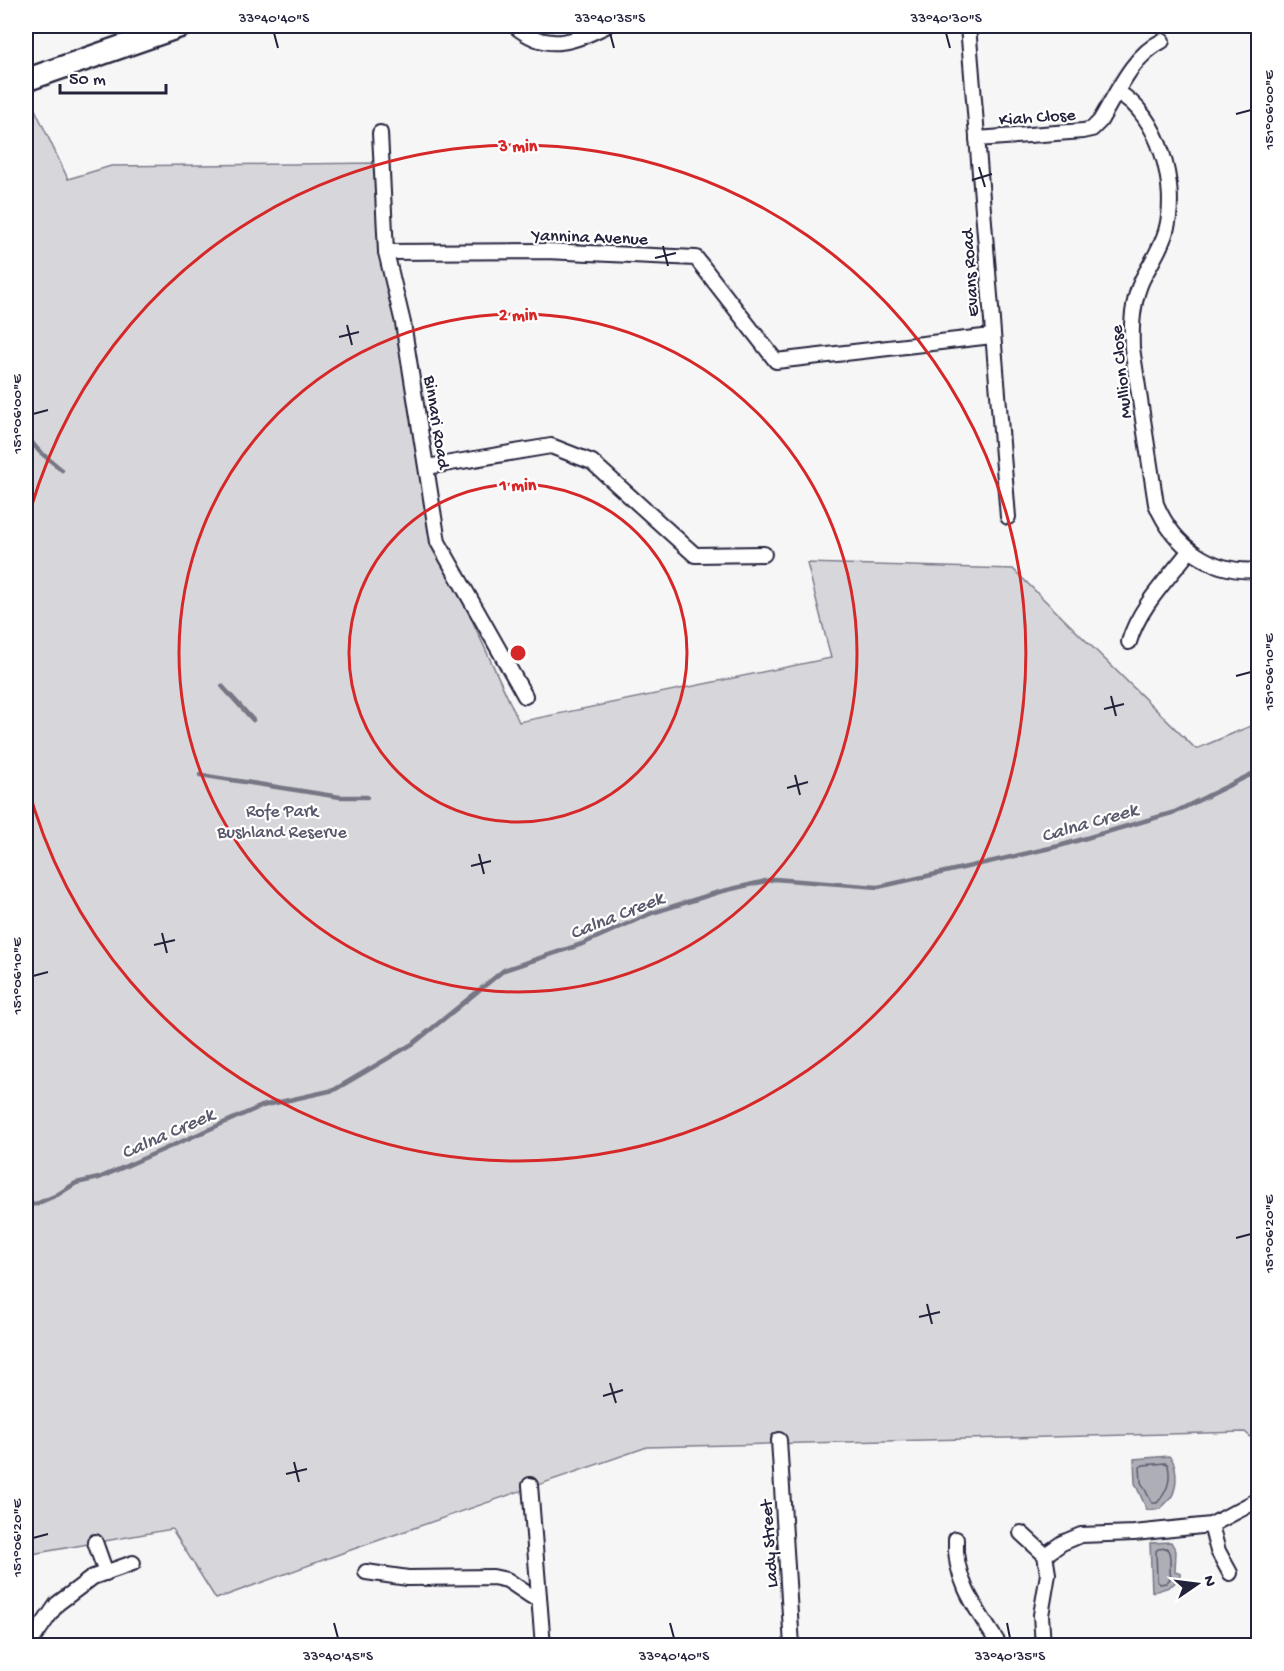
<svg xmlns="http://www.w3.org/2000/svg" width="1284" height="1671" font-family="'Gochi Hand',sans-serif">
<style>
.green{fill:#d7d7db;stroke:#7c7c8b;stroke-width:1.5}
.water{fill:#aeaeb7;stroke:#767685;stroke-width:1.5}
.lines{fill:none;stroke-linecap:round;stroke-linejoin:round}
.shore{stroke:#5a5a6d;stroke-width:1.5}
.stream{stroke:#767685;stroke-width:4.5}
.street-casing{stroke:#22223b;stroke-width:18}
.primary-casing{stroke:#22223b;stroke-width:26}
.street{stroke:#fff;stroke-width:14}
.primary{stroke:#fff;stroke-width:21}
.ticks{fill:none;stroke:#22223b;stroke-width:2}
.ring{fill:none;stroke:#d62828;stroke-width:3}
.labels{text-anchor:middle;stroke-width:4.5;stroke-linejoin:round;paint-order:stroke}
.street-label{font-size:18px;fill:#22223b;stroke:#fff}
.park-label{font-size:18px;fill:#58586b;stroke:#fff}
.water-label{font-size:20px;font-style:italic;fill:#5a5a6d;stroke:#fff}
.centre{fill:#d62828;stroke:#fff;stroke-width:3}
.ring-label{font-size:18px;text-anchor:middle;font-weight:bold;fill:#d62828;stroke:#fff;stroke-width:4.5;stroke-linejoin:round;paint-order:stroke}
.neatline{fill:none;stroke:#22223b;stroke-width:2}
.ticks-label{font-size:15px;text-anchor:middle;fill:#22223b}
</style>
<rect width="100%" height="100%" fill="#f6f6f7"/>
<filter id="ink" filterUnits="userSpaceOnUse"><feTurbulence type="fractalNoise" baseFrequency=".0167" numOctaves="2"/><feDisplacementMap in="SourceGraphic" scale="12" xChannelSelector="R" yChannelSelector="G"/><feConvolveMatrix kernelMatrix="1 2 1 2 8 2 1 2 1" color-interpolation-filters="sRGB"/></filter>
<g filter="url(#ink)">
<polygon class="green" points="33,105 68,179 111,166 379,163 436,542 519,722 831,658 807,563 1013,569 1196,749 1258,723 1258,1444 1245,1432 647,1447 345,1552 216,1599 172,1529 26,1555 26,108"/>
<g class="water">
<path d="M1169,1456c9,8 8,28 4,38 -2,5 -9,11 -13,15l-13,1 -12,-27 -1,-24z"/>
<path d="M1171,1542l5,9 -1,21 6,2c-6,13 -16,15 -29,18l-2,-49z"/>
</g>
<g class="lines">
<g class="shore">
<path d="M1166,1463l2,2c3,15 0,26 -11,38h-5l-11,-21 -1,-15 3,-2z"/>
<path d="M1167,1548c6,8 1,20 4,30l-5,5 -6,1 -3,-3 -1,-30 2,-2z"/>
</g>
<g class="stream">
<polyline points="26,436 40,452 62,470"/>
<polyline points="222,686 253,720"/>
<polyline points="200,775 340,797 367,797"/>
<polyline points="26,1205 36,1204 57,1195 76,1183 99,1178 262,1106 334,1090 414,1043 504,970 582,944 652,913 719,892 774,879 878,887 945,872 1059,846 1175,812 1258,771"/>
</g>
<defs>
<g id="street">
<path d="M515,26c33,27 57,16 91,0"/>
<polyline points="968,26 1008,517"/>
<path d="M1117,92c42,22 62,95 49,139 -5,18 -16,33 -24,49 -10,22 -11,45 -10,68l24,156c18,43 56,70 102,66"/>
<polyline points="380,133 386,252 403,323 438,542 525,696"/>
<path d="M977,139l106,-8 9,-2 8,-8c17,-28 32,-65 62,-80"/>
<polyline points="386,252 546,251 696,258 776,361 992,336"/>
<polyline points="427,467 551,446 592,462 695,555 764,554"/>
<path d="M1129,642c10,-35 39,-63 61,-92"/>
<polyline points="779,1440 792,1646"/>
<polyline points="530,1485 543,1646"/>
<polyline points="1211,1525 1218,1551 1230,1573"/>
<polyline points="1021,1533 1045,1555 1048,1574 1041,1615 1043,1646"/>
<path d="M956,1539c-3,41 23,74 44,107"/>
<polyline points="95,1542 106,1573"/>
<polyline points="1045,1555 1062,1543 1081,1535 1134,1533 1211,1525 1256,1501"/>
<polyline points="366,1572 408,1578 493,1577 507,1580 531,1596 539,1597"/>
<polyline points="28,1646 57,1604 93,1577 133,1563"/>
</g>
<polyline id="primary" points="26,80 181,26"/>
</defs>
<use href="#street" class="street-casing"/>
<use href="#primary" class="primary-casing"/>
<use href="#street" class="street"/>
<use href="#primary" class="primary"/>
</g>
</g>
<path class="ticks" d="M274,33l4,15M610,33l4,15M946,33l4,15M1236,114l15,-4M979,167l6,20M972,180l20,-6M663,246l5,20M655,258l21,-5M347,325l5,20M339,337l20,-5M33,414l15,-4M1236,676l15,-4M1111,696l5,20M1104,709l20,-5M795,775l5,20M787,788l21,-6M479,854l5,20M471,866l20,-5M162,933l5,20M154,945l21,-5M33,976l15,-4M1236,1238l15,-4M927,1304l5,20M919,1317l21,-5M610,1383l6,20M603,1396l20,-6M294,1462l5,20M286,1474l21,-5M33,1538l15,-4M334,1623l4,15M670,1623l4,15M1007,1623l3,15"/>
<g class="ring">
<circle cx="518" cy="653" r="169"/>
<circle cx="518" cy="653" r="339"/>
<path d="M26 526A508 508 0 1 1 26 780"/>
</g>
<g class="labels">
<g class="street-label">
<text transform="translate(1037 116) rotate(-4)" y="6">Kiah Close</text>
<text transform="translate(590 236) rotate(2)" y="6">Yannina Avenue</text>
<text transform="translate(969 273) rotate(-94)" y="6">Evans Road</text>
<text transform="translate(1120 372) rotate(-96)" y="6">Mullion Close</text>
<text transform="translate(438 422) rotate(81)" y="6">Binnari Road</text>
<text transform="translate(768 1544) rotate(-94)" y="6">Lady Street</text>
</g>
<g class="park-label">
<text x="282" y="816">Rofe Park<tspan x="282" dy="21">Bushland Reserve</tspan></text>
</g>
<g class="water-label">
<text transform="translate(1089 821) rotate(-16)" y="7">Calna Creek</text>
<text transform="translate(616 914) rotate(-22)" y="7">Calna Creek</text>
<text transform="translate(167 1132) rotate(-24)" y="7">Calna Creek</text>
</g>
</g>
<circle cx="518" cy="653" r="9" class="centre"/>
<g class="ring-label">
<text x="518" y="151">3 min</text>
<text x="518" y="320">2 min</text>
<text x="518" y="490">1 min</text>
</g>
<rect width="1284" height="1671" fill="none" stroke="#fff" stroke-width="66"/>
<g transform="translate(1197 1584) rotate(76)" stroke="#ffffff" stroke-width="4.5" paint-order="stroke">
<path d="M0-4.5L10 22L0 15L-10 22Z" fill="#22223b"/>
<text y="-9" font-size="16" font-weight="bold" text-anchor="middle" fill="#22223b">N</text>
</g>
<path d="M60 84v9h106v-9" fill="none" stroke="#22223b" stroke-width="3"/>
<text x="69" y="84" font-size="18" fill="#22223b" stroke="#ffffff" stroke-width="4.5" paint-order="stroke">50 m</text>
<rect x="33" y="33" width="1218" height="1605" class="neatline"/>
<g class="ticks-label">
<text x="274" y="22">33°40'40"S</text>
<text x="610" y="22">33°40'35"S</text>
<text x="946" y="22">33°40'30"S</text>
<text transform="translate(1268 110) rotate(-90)" y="5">151°06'00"E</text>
<text transform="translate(16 414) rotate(-90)" y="5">151°06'00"E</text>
<text transform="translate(1268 672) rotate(-90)" y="5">151°06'10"E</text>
<text transform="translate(16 976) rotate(-90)" y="5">151°06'10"E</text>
<text transform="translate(1268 1234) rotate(-90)" y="5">151°06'20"E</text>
<text transform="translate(16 1538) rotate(-90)" y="5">151°06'20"E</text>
<text x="338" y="1660">33°40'45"S</text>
<text x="674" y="1660">33°40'40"S</text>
<text x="1010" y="1660">33°40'35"S</text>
</g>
</svg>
